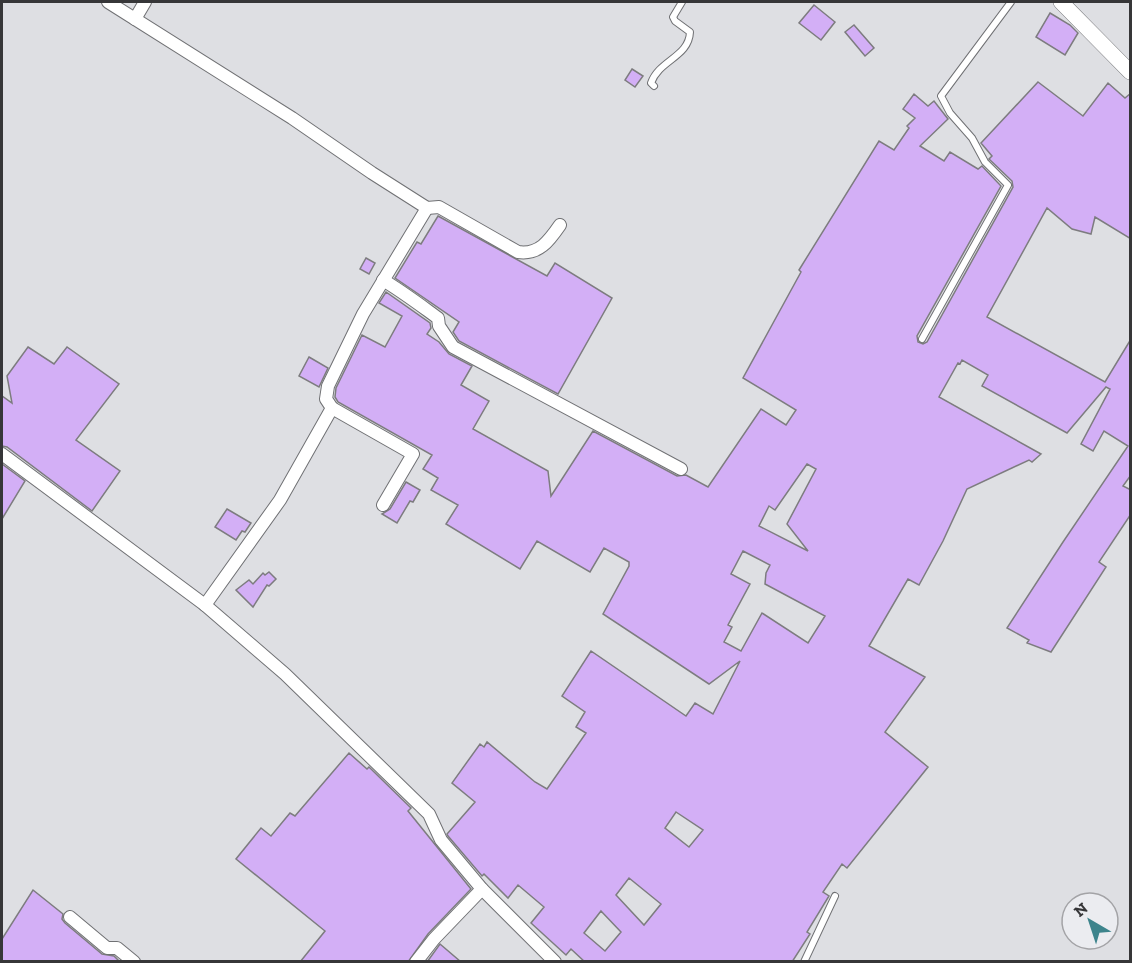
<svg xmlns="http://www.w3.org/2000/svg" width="1132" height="963" font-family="'Zilla Slab',serif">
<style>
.building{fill:#d3aff6;stroke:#7d7c7f;stroke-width:1.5;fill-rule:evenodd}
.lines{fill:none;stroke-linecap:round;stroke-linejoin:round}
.service-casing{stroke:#707174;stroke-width:8}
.minor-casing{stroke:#707174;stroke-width:14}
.tertiary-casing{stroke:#707174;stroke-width:16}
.service{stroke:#fff;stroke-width:6}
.minor{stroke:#fff;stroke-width:12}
.tertiary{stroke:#fff;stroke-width:15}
</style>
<rect width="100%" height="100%" fill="#dedfe3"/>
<g class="building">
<polygon points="814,5 835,22 821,40 799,23"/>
<polygon points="1050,13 1070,25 1078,33 1065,55 1036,37"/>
<polygon points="854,25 874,48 865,56 845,32"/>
<polygon points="632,69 643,76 635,87 625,80"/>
<path d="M1038,82l45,34 25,-33 17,15 6,-5v146l-36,-22 -4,17 -19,-5 -25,-21 -60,109 118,65 26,-43v136l-8,11 8,4v24l-32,48 7,5 -55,85 -24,-9 2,-3 -22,-12 56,-86 65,-96 -24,-15 -11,20 -12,-7 29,-55 -4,-2 -39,46 -85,-47 6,-11 -26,-15 -2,4 -2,-1 -19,34 102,57 -9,8 -3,-2 -62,29 -24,52 -24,44 -11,-6 -39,67 56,31 -40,55 43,35 -81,101 -5,-4 -19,28 6,4 -22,36 3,2 -18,28h-207l-14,-13 -5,6 -35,-32 13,-16 -26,-22 -10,13 -24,-24 -2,2 -34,-40 -1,-2 28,-32 -23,-19 28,-39 4,3 3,-5 48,40 12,7 39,-56 -10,-6 9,-15 -23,-16 29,-45 95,65 9,-13 18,11 27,-53 -31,23 -106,-70 26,-48v-4l-25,-14 -14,24 -53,-31 -17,28 -74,-45 12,-19 -27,-15 7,-12 -15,-9 9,-14 -94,-53 -3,-5 1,-9 26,-53 23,12 17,-31 -23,-13 7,-11 44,31 1,5 -4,6 12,8 10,12 23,12 -11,19 28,16 -16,28 75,42 3,25 42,-65 84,45 9,-1 22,12 53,-78 25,16 10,-15 -53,-32 58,-106 -2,-2 80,-129 15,9 15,-22 -2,-2 8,-8 -12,-9 11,-15 14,12 6,-5 14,18 -28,27 24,15 6,-9 28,17 4,-3 19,20 -84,150 1,6 5,2 4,-2 86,-155 -1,-6 -23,-22 3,-3 -11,-13zM807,464l9,5 -29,55 21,27 -49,-25 10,-20 6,4zM743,551l27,14 -4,8 -1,11 60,32 -17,27 -46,-30 -21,38 -17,-9 8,-15 -4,-2 22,-41 -19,-10zM676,812l27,18 -14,17 -24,-19zM629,878l32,26 -17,21 -28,-30zM601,911l20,21 -16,19 -21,-18z"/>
<polygon points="438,216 547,276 555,263 612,298 558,394 459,341 453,332 459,322 395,278 417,242 421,244"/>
<polygon points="366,258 375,263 369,274 360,269"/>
<polygon points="28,347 54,364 67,347 119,384 76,440 120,471 92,511 7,447 2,446 2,396 12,403 7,376"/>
<polygon points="309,357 328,368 319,387 299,376"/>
<polygon points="2,464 25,481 2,519"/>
<polygon points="406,482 420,490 413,502 410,501 397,523 382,514 390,509"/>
<polygon points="227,509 251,523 245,532 242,531 236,540 215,527"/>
<polygon points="269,572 276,579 269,586 267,585 253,607 236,590 249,580 253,584 263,573 265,575"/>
<polygon points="349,753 367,769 369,767 411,808 408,811 471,889 428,934 408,962 300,962 325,931 236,859 261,828 271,836 290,813 295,816"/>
<polygon points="33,890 63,914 62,919 65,923 102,954 114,956 120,962 2,962 2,939"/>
<polygon points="440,944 461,962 427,962"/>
</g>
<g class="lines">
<defs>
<g id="service">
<path d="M654,86l-3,-3c8,-23 38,-26 39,-51l-15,-11 -2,-4 9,-15"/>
<polyline points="922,339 1008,185 985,162 972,138 950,113 941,96 1011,2"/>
<polyline points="804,962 835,896"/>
</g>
<g id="minor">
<polyline points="108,2 292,118 372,173 427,208 363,314 328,386 326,399 332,408 280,500 205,605"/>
<polyline points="135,19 145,2"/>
<path d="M427,208l12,-1 79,45c21,3 31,-11 42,-27"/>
<path d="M383,280c20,12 37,25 55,38l1,8 14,21 228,122"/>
<polyline points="332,408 413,454 383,505"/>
<polyline points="2,454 205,605 285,674 429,814 441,840 482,889 555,962"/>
<polyline points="70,917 107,948 117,948 134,962"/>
<polyline points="416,962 434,939 482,889"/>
</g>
<polyline id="tertiary" points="1061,2 1130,72"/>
</defs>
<use href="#service" class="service-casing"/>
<use href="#minor" class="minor-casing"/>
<use href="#tertiary" class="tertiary-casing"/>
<use href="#service" class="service"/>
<use href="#minor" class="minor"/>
<use href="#tertiary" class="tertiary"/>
</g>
<rect width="1132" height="963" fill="none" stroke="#363638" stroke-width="6"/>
<g transform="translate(1090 921) rotate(321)"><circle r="28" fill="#ebecf0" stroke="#a3a3a6" stroke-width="1.5"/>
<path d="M0-4.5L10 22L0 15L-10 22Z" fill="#3d848c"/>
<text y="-9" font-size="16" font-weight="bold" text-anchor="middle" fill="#363638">N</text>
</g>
</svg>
